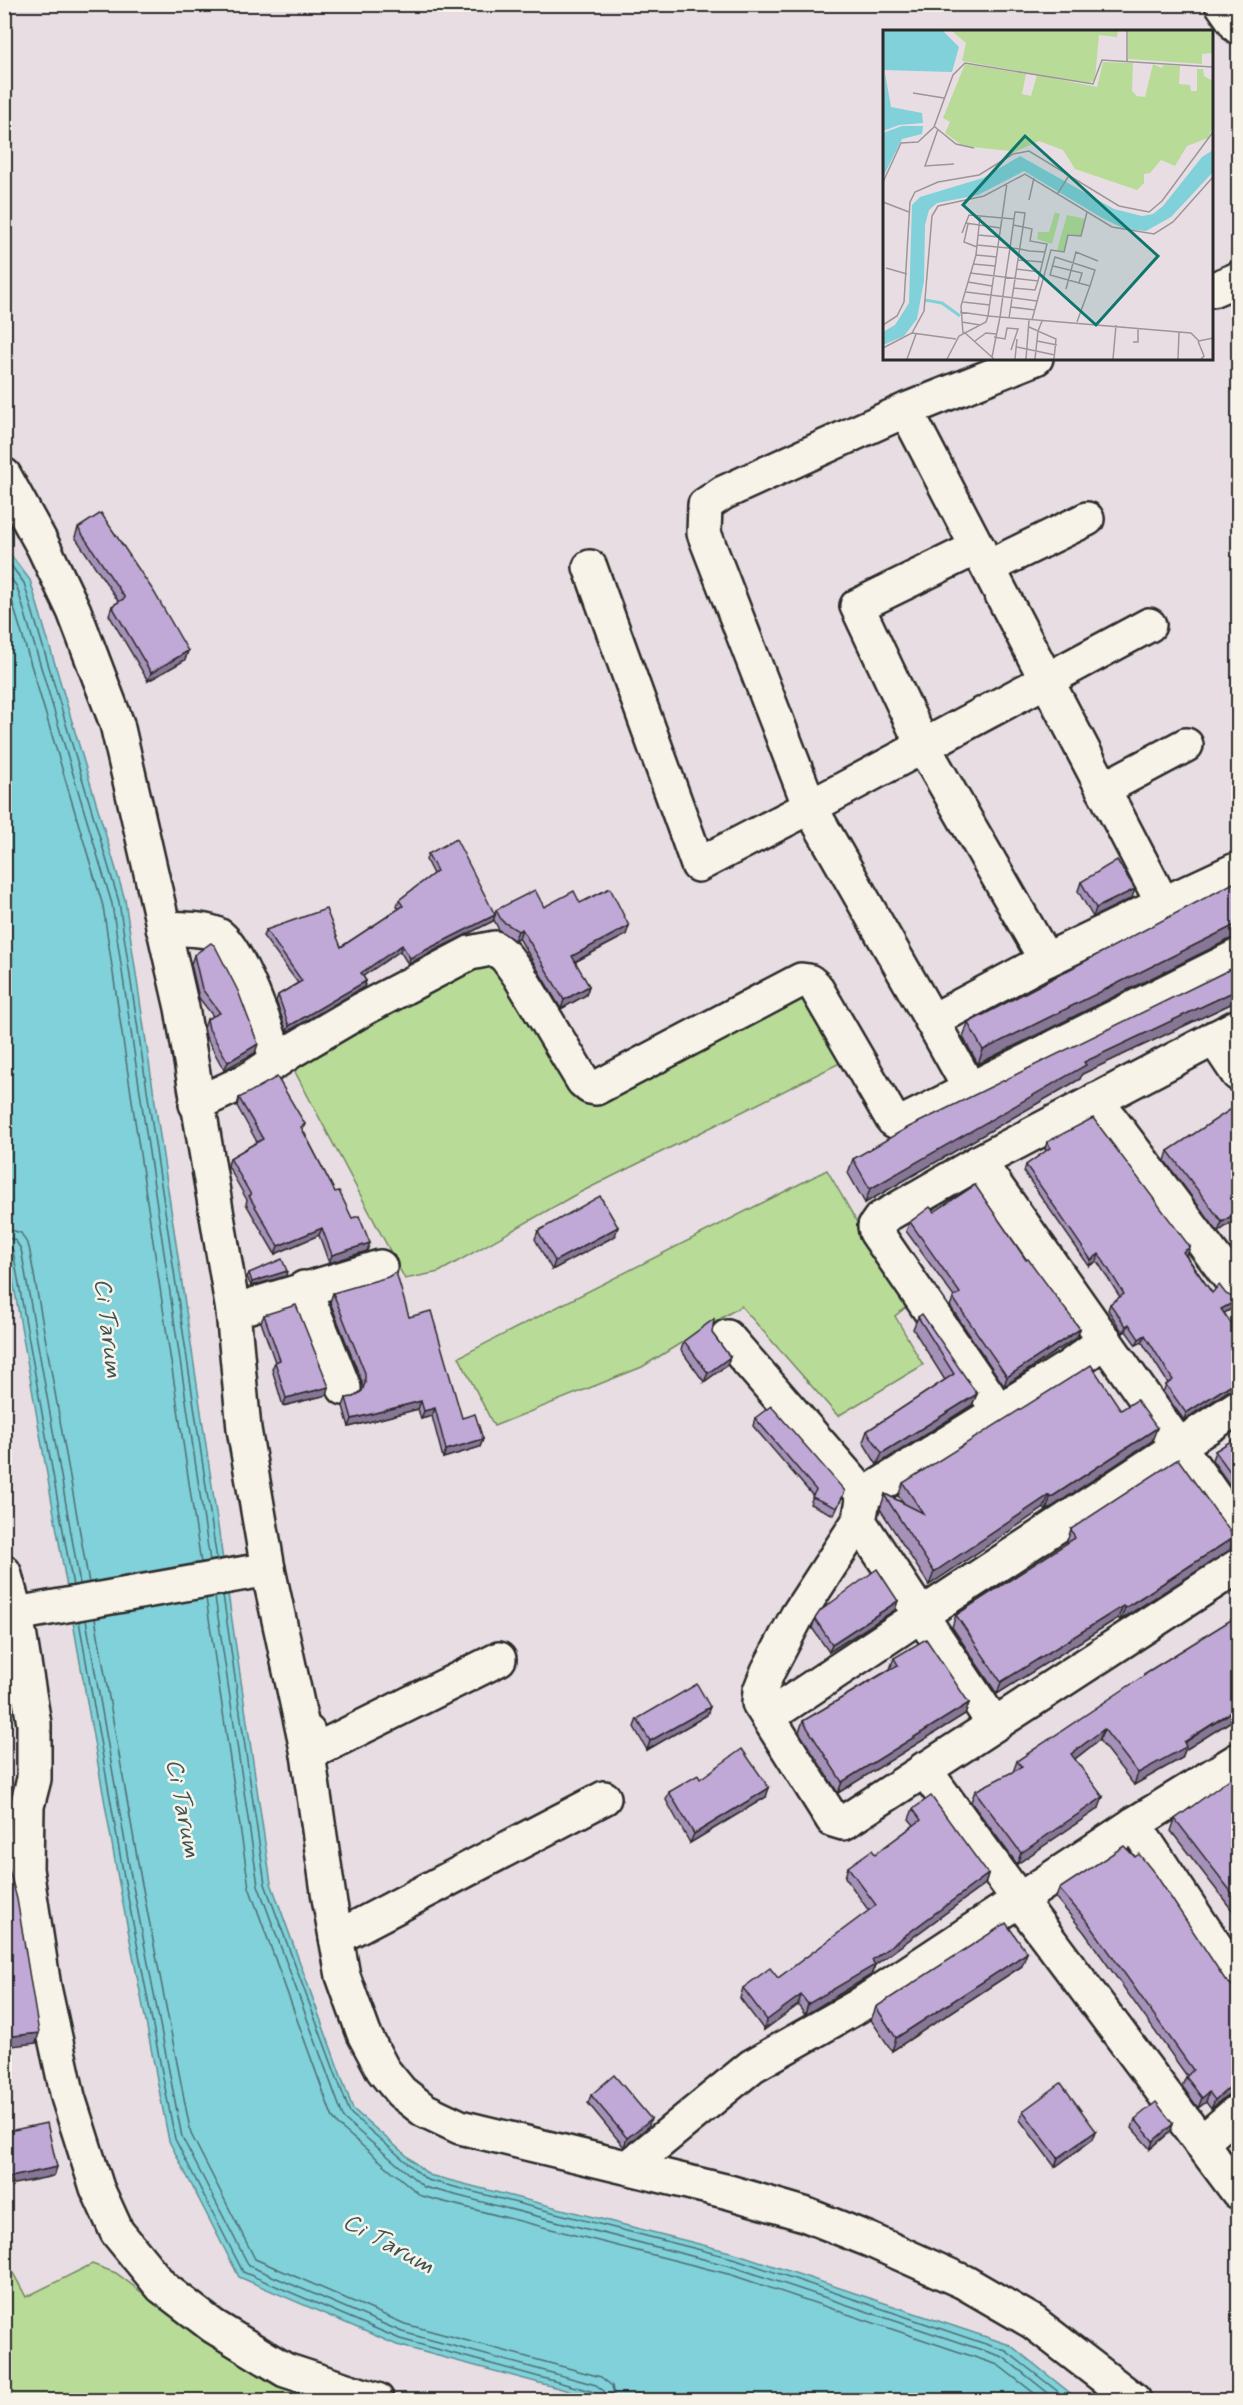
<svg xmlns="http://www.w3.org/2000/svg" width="1243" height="2405" font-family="Mynerve,sans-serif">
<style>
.green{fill:#b8dc97;stroke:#728461;stroke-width:1.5}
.water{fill:#80d1d9;stroke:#5e8f93;stroke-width:1.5}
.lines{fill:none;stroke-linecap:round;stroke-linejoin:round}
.shore{stroke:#4d6d71;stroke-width:1.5}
.street-casing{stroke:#2b2b2b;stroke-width:38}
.street{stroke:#f7f3e8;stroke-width:33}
.wall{fill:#a691b9;stroke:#2b2b2b;stroke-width:1.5}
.shaded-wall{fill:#877696;stroke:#2b2b2b;stroke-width:1.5}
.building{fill:#c1a9d7;stroke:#2b2b2b;stroke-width:1.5}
.labels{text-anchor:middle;stroke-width:5;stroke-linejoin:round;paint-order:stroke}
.water-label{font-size:24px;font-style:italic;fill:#405456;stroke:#f7f3e8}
.inset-river{fill:none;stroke:#80d1d9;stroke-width:3}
.inset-road{fill:none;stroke:#9c9699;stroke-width:1.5}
.view{fill:#0f766e;fill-opacity:0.15;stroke:#0f766e;stroke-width:3}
.inset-edge{fill:none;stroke:#2b2b2b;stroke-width:3}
</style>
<rect width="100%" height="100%" fill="#e7dde3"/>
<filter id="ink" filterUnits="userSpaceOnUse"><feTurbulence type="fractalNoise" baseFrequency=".0167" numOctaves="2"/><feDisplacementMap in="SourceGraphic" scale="12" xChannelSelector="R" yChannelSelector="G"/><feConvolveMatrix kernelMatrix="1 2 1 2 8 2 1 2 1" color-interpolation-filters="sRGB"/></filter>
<g filter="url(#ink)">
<g class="green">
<polygon points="495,955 589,1097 807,989 846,1060 573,1196 439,1272 405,1279 293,1068 416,992"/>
<polygon points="827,1170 906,1307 895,1316 923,1365 838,1416 741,1306 642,1367 494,1426 459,1357"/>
<polygon points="4,2256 26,2297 92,2264 116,2273 196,2333 318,2398 315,2400 5,2400"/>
</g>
<polygon class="water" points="4,546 30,580 125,900 271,1883 353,2109 429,2175 738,2254 1010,2345 1079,2400 603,2400 397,2345 239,2277 169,2141 118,1878 5,1235"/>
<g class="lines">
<g class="shore">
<polyline points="4,556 24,583 119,902 217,1560"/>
<polyline points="4,569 17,587 112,904 210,1561"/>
<polyline points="4,584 9,591 103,906 201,1563"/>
<polyline points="4,1228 21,1233 29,1247 89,1583"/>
<polyline points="4,1237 15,1240 21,1249 80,1584"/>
<polyline points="4,1245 10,1246 13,1251 73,1586"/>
<polyline points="223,1595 265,1884 350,2113 427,2180 736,2259 1006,2351 1069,2400"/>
<polyline points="215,1597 258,1885 344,2119 424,2187 734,2267 1003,2357 1057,2400"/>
<polyline points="206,1598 249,1887 332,2116 338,2125 421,2196 732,2275 998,2365 1043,2400"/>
<polyline points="95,1618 140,1874 191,2134 255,2259 405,2324 601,2377 612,2386 615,2400"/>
<polyline points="86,1620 131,1876 182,2137 249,2266 402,2332 596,2385 604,2391 606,2400"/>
<polyline points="79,1621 124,1877 175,2139 243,2272 400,2339 594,2392 598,2395 599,2400"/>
</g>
<defs>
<g id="street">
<polyline points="1222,4 1238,27"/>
<polyline points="1212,290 1238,279"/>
<polyline points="906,410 1163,904 1046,960 932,1021 810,807 704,533 705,505 723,493 906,410 1036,358"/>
<polyline points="4,475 43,546 74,611 117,724 182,1008 233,1311 244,1429 268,1569 308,1754 329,1898 343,1976 364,2034 383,2070 401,2092 424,2110 460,2127 729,2192 804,2214 870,2240 964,2282 1033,2322 1134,2400"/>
<polyline points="978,547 857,606 923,746 1046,960"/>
<polyline points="590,567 698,865 810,807 1149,625"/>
<polyline points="988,567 1087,519"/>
<polyline points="1103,789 1186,745"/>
<polyline points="1163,904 1238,869"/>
<path d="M163,928c14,1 43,0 55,7 21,12 51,100 59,125"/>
<polyline points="932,1021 961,1073"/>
<polyline points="1214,1038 1238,1074"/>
<polyline points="1096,1100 1238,1289"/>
<polyline points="196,1104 248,1080 293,1050 363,1009 470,953 495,948 506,957 519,975 583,1081 590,1087 596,1088 801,980 809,981 815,986 893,1120 900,1124 1238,956"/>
<polyline points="979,1162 1238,1026"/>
<polyline points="304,1288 344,1388"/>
<polyline points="233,1311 380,1267"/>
<polyline points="727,1337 864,1495"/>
<polyline points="999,1411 1069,1367 1105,1340"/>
<polyline points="1238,1530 979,1162 880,1219 875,1226 876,1232 999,1411 864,1495 859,1521 921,1615 768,1717 833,1820 843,1823 1238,1566"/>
<polyline points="4,1572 16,1614 34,1724 34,1779 27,1806 26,1869 44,1987 68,2097 97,2188 117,2232 162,2287 213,2326 285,2370 377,2400"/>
<polyline points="16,1614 268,1569"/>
<polyline points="768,1717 759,1703 760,1691 768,1671 797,1616 859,1521"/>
<polyline points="994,1724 921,1615 1238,1407"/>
<polyline points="308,1732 308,1754 499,1659"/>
<polyline points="924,1769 1020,1901 1238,2192"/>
<polyline points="1134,1824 1238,1980"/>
<polyline points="336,1938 604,1798"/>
<polyline points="1201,2143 1238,2111"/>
<polyline points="630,2166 752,2066 858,2006 1134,1824 1238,1760"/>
</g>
</defs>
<use href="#street" class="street-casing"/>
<use href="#street" class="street"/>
</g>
<g class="wall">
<polygon points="78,528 188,651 185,660 148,681 109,615 112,606 119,602 75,537"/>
<polygon points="428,854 495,915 496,910 544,907 580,903 626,935 575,962 589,986 586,995 561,1009 519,938 514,940 499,930 493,918 493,921 408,964 400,951 363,976 366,981 364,987 287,1032 276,1001 278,995 298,983 263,936 266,930 341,947 399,909 397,906 399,900 433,874 426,860"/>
<polygon points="1081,882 1132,898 1093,917 1078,891"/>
<polygon points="1230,939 978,1064 963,1037 968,1023"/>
<polygon points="194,955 255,1053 224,1070 206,1037 204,1028 207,1019 213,1016 199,998 191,964"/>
<polygon points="1239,965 1239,1000 1082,1074 1080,1079 865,1203 848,1173 853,1159"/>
<polygon points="239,1098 305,1124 303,1130 335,1192 367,1251 329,1263 319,1235 275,1254 246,1204 247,1200 228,1166 230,1158 257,1142 237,1106"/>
<polygon points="1047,1142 1188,1253 1186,1255 1212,1293 1235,1307 1224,1313 1239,1335 1239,1389 1228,1391 1184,1420 1163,1392 1166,1385 1168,1383 1142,1342 1136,1345 1126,1331 1123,1333 1108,1310 1110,1304 1120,1297 1097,1261 1089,1266 1024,1172 1026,1165 1046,1151 1045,1149"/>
<polygon points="1168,1151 1239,1217 1218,1232 1165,1161"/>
<polygon points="934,1212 1026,1260 1080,1329 1077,1337 1004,1386 950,1306 954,1297 906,1231 910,1222"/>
<polygon points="538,1231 615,1236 552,1270 535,1239"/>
<polygon points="249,1273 286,1276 251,1286 247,1277"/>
<polygon points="333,1293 409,1317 462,1418 483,1439 480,1447 443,1458 432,1416 421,1419 418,1409 349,1427 343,1406 346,1398 354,1397 362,1390 362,1382 330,1302"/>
<polygon points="264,1315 329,1387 327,1395 283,1406 272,1369 275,1362 261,1322"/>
<polygon points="918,1317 977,1394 972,1405 877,1465 863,1442 867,1431 945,1380 913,1329"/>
<polygon points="712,1333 730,1357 727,1365 704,1382 681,1350 684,1341"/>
<polygon points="1121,1410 1152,1441 1046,1511 1044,1508 929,1585 880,1509 885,1494 904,1503 898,1496 903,1483"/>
<polygon points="755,1418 845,1491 834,1515 810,1504 813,1496 753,1426"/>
<polygon points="1239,1436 1239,1498 1212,1460 1215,1451"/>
<polygon points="1071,1529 1230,1550 1120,1620 1118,1618 997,1694 952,1627 956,1615 1068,1543 1067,1542"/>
<polygon points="895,1610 829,1652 812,1628 815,1619"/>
<polygon points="1239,1615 1239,1716 1185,1750 1182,1758 1134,1785 1099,1740 1075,1759 1099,1808 1017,1864 971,1802 975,1791 1013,1772 1017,1761 1143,1677 1144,1674"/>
<polygon points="894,1658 969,1703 965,1714 838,1793 799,1732 803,1721 890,1669"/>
<polygon points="707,1715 647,1750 634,1727 637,1719"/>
<polygon points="700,1779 766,1797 690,1843 666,1800 669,1792"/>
<polygon points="1239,1781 1239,1919 1171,1831 1175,1819"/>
<polygon points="913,1809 988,1874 985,1884 875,1965 871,1975 805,2015 798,2005 764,2030 740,1998 743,1988 778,1978 869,1911 845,1877 848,1867 875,1854 914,1825 909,1819"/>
<polygon points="1059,1889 1226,1981 1234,1987 1239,1988 1239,2065 1235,2068 1239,2072 1239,2093 1234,2093 1226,2096 1211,2109 1206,2102 1198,2108 1182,2086 1186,2077 1187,2076 1084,1932 1056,1898"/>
<polygon points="1022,1966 892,2051 871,2020 876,2007"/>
<polygon points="591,2095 648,2127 624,2147 588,2103"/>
<polygon points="1023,2111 1096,2131 1093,2139 1055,2167 1020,2120"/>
<polygon points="1135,2119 1173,2124 1170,2132 1150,2149 1132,2128"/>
<polygon points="1239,2128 1239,2148 1233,2140 1237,2130"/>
</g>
<g class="shaded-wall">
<polygon points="188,651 185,660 148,681 151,673"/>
<polygon points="1135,889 1132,898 1093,917 1096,908"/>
<polygon points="495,915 493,921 408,964 410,958"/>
<polygon points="1239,924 1239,938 1230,939 978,1064 983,1050 1235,925"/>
<polygon points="629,926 626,935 568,965 572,956"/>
<polygon points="522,929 519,938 514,940 518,931"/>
<polygon points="402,945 400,951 359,979 361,973"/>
<polygon points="366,981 364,987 287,1032 289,1026"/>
<polygon points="589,986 586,995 561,1009 564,1000"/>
<polygon points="1239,989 1239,1000 1082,1074 1080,1079 865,1203 870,1189 1084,1062"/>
<polygon points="258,1044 255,1053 224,1070 228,1062"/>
<polygon points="1239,1211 1239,1217 1218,1232 1222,1222"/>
<polygon points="618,1227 615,1236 552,1270 555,1261"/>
<polygon points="322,1228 319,1235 275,1254 278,1246"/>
<polygon points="370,1243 367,1251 329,1263 332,1255"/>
<polygon points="1190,1247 1188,1253 1181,1258 1183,1252"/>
<polygon points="1099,1254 1097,1261 1089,1266 1091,1260"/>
<polygon points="287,1271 286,1276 251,1286 252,1282"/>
<polygon points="1238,1300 1235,1307 1219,1316 1221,1309"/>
<polygon points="1129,1324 1126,1331 1123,1333 1126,1326"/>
<polygon points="1080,1329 1077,1337 1004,1386 1007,1377"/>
<polygon points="1145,1335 1142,1342 1136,1345 1139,1339"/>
<polygon points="730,1357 727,1365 704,1382 708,1373"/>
<polygon points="1239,1383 1239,1389 1228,1391 1184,1420 1186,1413 1230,1385"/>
<polygon points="329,1387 327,1395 283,1406 286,1398"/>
<polygon points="977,1394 972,1405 877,1465 882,1453"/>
<polygon points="421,1401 418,1409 349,1427 352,1419"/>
<polygon points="435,1408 432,1416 421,1419 424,1411"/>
<polygon points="1157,1428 1152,1441 1046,1511 1050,1498"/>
<polygon points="483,1439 480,1447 443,1458 446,1450"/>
<polygon points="1049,1495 1044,1508 929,1585 934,1572"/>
<polygon points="1234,1537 1230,1550 1120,1620 1125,1608"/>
<polygon points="898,1601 895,1610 829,1652 832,1644"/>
<polygon points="1123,1606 1118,1618 997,1694 1001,1682"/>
<polygon points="969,1703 965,1714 838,1793 842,1782"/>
<polygon points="710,1707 707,1715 647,1750 650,1741"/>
<polygon points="1239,1707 1239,1716 1185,1750 1182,1758 1134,1785 1138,1773"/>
<polygon points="1104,1729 1099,1740 1067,1765 1071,1754"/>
<polygon points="769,1788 766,1797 690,1843 694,1834"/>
<polygon points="1103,1797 1099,1808 1017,1864 1021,1853"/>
<polygon points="988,1874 985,1884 875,1965 871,1975 805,2015 808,2004 872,1960"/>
<polygon points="1027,1953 1022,1966 892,2051 896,2038"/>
<polygon points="801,1995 798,2005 764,2030 767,2020"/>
<polygon points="39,2033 36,2043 4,2047 4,2037"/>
<polygon points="1239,2058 1239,2065 1228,2072 1232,2063"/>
<polygon points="1237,2083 1239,2083 1239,2093 1234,2093 1226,2096 1211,2109 1215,2100 1230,2087"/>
<polygon points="1209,2092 1206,2102 1198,2108 1202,2098"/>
<polygon points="651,2119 648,2127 624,2147 627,2138"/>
<polygon points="1173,2124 1170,2132 1150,2149 1153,2141"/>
<polygon points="1096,2131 1093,2139 1055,2167 1058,2158"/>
<polygon points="57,2167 54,2176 4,2186 6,2178"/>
</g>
<g class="building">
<polygon points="101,513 154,592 188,651 151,673 112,606 125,598 78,528"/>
<polygon points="456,839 495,915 410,958 402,945 361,973 366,981 289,1026 278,995 302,981 266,930 326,909 341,947 403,906 399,900 437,871 428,854"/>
<polygon points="1117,860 1135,889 1096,908 1081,882"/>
<polygon points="1239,880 1239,924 1235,925 983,1050 968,1023"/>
<polygon points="610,888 629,926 572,956 589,986 564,1000 522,929 518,931 502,921 496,910 535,890 544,907 574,891 580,903"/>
<polygon points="211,943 215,946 238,991 258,1044 228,1062 209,1029 207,1019 220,1013 202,989 194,955"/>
<polygon points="1239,965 1239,989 1084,1062 1086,1065 870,1189 853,1159 907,1128"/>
<polygon points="277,1077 305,1124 301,1127 335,1192 339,1191 352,1218 359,1216 370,1243 332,1255 322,1228 278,1246 249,1196 251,1195 230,1158 263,1139 239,1098"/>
<polygon points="1239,1104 1239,1211 1222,1222 1168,1151"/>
<polygon points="1093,1118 1190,1247 1183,1252 1212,1293 1219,1285 1226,1294 1238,1300 1221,1309 1239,1335 1239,1383 1230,1385 1186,1413 1166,1385 1173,1380 1145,1335 1139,1339 1129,1324 1126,1326 1110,1304 1124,1294 1099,1254 1091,1260 1026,1165 1050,1148 1047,1142"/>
<polygon points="975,1185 1026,1260 1028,1259 1080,1329 1007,1377 953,1298 960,1293 910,1222 930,1207 934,1212"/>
<polygon points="600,1196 618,1227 555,1261 538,1231"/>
<polygon points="282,1259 287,1271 252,1282 249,1273"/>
<polygon points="396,1272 409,1317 431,1311 462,1418 475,1414 483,1439 446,1450 435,1408 424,1411 421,1401 352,1419 346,1398 354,1397 362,1391 365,1383 365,1373 333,1293 388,1277"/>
<polygon points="296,1305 329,1387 286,1398 275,1362 280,1360 264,1315"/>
<polygon points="922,1314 977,1394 882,1453 867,1431 954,1374 918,1317"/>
<polygon points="714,1319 712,1333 730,1357 708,1373 684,1341"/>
<polygon points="1091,1365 1121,1410 1137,1400 1157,1428 1050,1498 1049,1495 934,1572 885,1496 885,1494 923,1513 903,1483"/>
<polygon points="771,1406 845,1491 837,1508 812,1497 816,1490 755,1418"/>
<polygon points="1239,1436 1239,1484 1215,1451"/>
<polygon points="1178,1459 1234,1537 1125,1608 1123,1606 1001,1682 956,1615 1075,1538 1071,1529"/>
<polygon points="877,1569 898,1601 832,1644 815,1619 816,1617 820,1611"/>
<polygon points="1239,1615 1239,1707 1184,1742 1186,1747 1138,1773 1104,1729 1071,1754 1103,1797 1021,1853 975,1791 1022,1767 1017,1761 1145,1675 1144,1674"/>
<polygon points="926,1639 969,1703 842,1782 803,1721 898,1665 894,1658"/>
<polygon points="697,1684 710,1707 650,1741 637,1719"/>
<polygon points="742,1749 769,1788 694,1834 669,1792 698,1775 700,1779"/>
<polygon points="1235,1775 1239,1781 1239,1902 1175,1819"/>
<polygon points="931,1796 988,1874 872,1960 875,1965 808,2004 801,1995 767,2020 743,1988 770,1968 778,1978 876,1905 848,1867 872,1850 875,1854 921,1820 913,1809"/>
<polygon points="1124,1846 1135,1857 1139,1854 1156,1875 1226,1981 1234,1987 1239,1988 1239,2004 1235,2006 1239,2011 1239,2058 1232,2063 1239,2072 1239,2083 1230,2087 1215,2100 1209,2092 1202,2098 1186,2077 1193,2070 1088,1922 1059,1889"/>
<polygon points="4,1851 17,1899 39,2033 4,2037"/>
<polygon points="1006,1923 1027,1953 896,2038 876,2007"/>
<polygon points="614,2075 651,2119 627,2138 591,2095"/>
<polygon points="1061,2083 1096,2131 1058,2158 1023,2111"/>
<polygon points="1156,2102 1173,2124 1153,2141 1135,2119"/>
<polygon points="47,2123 57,2167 6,2178 4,2173 4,2132"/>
</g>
</g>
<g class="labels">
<g class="water-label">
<text transform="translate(109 1328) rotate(83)" y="8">Ci Tarum</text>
<text transform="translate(184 1808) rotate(79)" y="8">Ci Tarum</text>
<text transform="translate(389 2243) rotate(29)" y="8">Ci Tarum</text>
</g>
</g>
<g transform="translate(883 30)">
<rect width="330" height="330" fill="#e7dde3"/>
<path d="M69,1h166l-1,6 -18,-2 -4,44 -5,4 -128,-22 4,-18zM245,1h85l-1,22 -10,1v10l-74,-5zM220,32l30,1 -1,28 5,5 8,1 8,-33 9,4 1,-3 17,1 -1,18 11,1 1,6h6v-22h6l1,7 9,5v46l-5,11 -21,8 -12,20 -14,-6 -11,13 -6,1v9l-7,7 -62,-21 -12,-19 -24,-9 -29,13v-3l-47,-5 -18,-13 5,-11 -7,-4 22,-54 61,10 -4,20 9,2 6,-21 60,12zM172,182l5,2 -8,30 -15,-5 1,-7h11zM184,185l18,4 -4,17 -13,-2 -5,18 -6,-2z" fill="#b8dc97"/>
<path d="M0,1h60l16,16 -7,25 -69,-2zM2,43l6,34 31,6 1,10 -24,2 -16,6zM19,96h21l-1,8 -20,5 -19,38v-44zM330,120v22l-42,45 -25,14 -21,-2 -23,-11 -78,-47 -46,24 -41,8 -8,7 -4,15 -1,56 -7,38 -13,17 -21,9v-13l12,-7 14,-22 3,-98 8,-8 63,-19 37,-22 94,53 28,7 11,-2 10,-8 39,-49z" fill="#80d1d9"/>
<path class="inset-river" d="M42,270l17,3 18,13"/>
<path class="inset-road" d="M244,31v-30M30,63l31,5M52,97l21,17 18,4M55,99l-13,37 29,-2M0,152l18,-39 17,-1 16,-15 19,-52 12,-12 128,21 9,-24 111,7M175,163l10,-16M146,170l5,-22M0,172l26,10M82,193l36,5M85,194l-4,18 13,5M79,203l7,-18 45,4M95,205l21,2M94,215l31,3h2l10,1 9,2 16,1 2,-8 -17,-3 2,-12 -9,-2 2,-14 -9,-1h-1l-5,36 -4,26 -6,43 -8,40M93,225l21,2M135,230l25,2M90,234l22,2M170,236l29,7 -3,10M3,238l21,6M133,239l24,3M87,243l68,8 7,-29M85,252l24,4M130,258l22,2 3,-9M183,259l10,-37 22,9M83,262l71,9M80,272l27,3M128,277l24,3M77,282l28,4 19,-133M126,288l14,-91 -10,-2M149,290l19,-70 13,2 4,-17 13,1 6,-24M79,292l18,3M194,292l13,-36 5,-16 -40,-13 -5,18 40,11M0,295l14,-9 7,-14 6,-100 5,-10 23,-10 41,-7 34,-21 16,-3 90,55 30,6 13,-11 51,-69M146,297l9,4 4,-10M81,302l30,27M29,303l44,6M80,303l-2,-27 15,-51 4,-39M111,307l11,2 2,-11 11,1 -7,21M92,311l11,-8 10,1M154,311l20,4M315,311l6,15 -3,3M250,312h5v-14M134,317l38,8M0,318l29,-15 12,-22 8,-95 6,-10 46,-10 41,-22 87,53 42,7 19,-12 40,-45M24,329l9,-25M64,329l12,-23 27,-14 2,-6 203,17 8,8 14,-3M132,329l2,-20M143,329l3,-39M152,329l3,-28 18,8 -2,20M230,329l3,-34M295,329l1,-27"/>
<path class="view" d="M142,106l133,120 -62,69 -133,-120z"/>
<rect width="330" height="330" class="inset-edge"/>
</g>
<rect width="1243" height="2405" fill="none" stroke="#f7f3e8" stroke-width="24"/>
<rect x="12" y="12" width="1219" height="2381" fill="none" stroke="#2b2b2b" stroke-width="2" filter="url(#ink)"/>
</svg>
